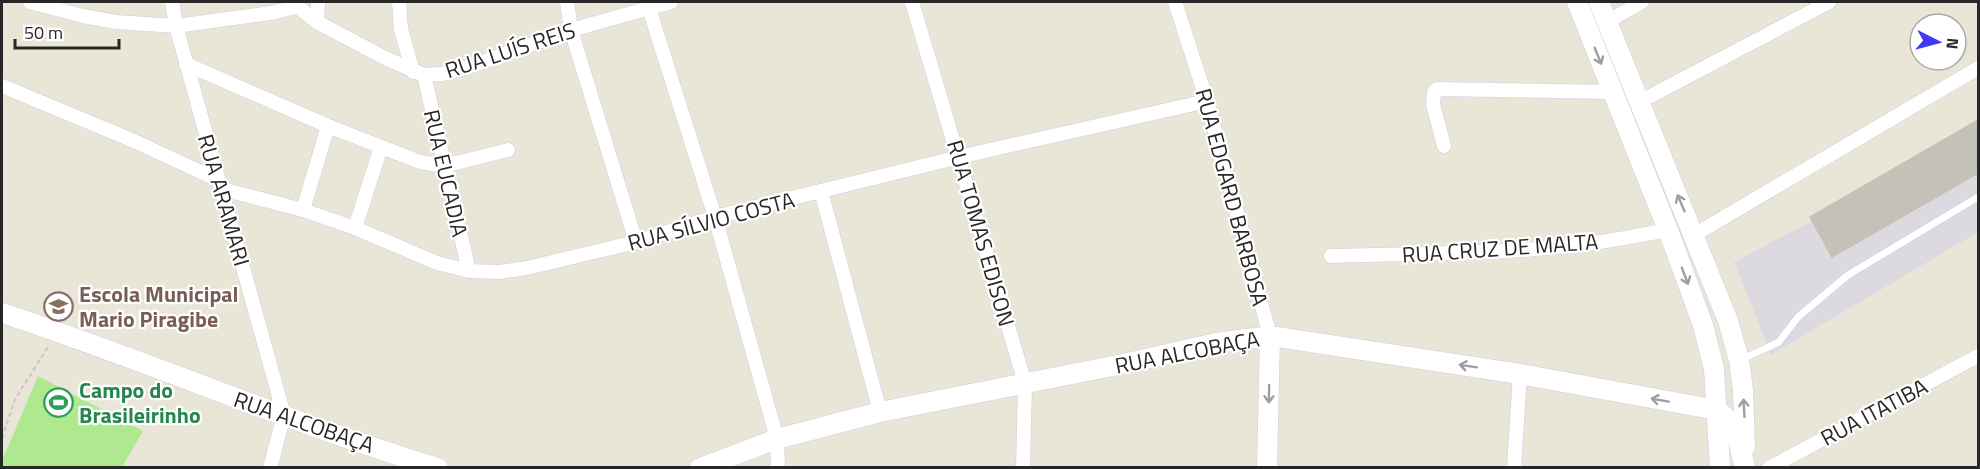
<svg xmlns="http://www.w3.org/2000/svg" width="1980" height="469" font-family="'Titillium Web',sans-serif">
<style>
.industrial{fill:#ddd9e1}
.pitch{fill:#aee88f}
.building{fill:#c4c2b8;stroke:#c4c2b2;stroke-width:1.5}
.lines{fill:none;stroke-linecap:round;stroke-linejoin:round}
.lane-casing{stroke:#cecde0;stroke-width:8}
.street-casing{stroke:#cecde0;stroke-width:15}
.secondary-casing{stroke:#cecde0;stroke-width:21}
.path{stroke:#c7c7c7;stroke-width:2;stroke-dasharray:4.5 3;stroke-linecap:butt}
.lane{stroke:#fff;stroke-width:7}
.street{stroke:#fff;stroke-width:14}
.secondary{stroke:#fff;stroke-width:20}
.oneway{stroke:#9e9e9e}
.labels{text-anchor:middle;stroke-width:4.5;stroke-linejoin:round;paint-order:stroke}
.street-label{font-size:22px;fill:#272727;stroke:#fff}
.education-label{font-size:22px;font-weight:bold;fill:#785e54;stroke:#fff;text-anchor:start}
.leisure-label{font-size:22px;font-weight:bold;fill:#27864d;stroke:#fff;text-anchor:start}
</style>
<rect width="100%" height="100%" fill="#e9e6d8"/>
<polygon class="industrial" points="1978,120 1978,232 1771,355 1734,262 1812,221 1810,217"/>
<polygon class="pitch" points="38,376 143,431 122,467 2,467 2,461"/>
<polygon class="building" points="1978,120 1978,173 1832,257 1810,217"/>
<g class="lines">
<defs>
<polyline id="lane" points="1740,360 1779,342 1798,317 1848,275 1978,197"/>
<g id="street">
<polyline points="30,2 83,16 116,22 176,26 271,13 297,7"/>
<polyline points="172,2 176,26 284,415 270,468"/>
<polyline points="292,2 317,22 385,58 424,75 442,74 466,68 571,30 671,2"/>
<polyline points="399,2 401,29 413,72"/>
<polyline points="567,2 571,30 636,242"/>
<polyline points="647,2 715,217 777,439 778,468"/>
<polyline points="912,2 1025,383 1023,468"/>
<polyline points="1175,2 1207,101 1270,336"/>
<polyline points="317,22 318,2"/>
<polyline points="1607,22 1642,2"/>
<polyline points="186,64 328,126 420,162 444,166 508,150"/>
<polyline points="424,75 469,271"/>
<polyline points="2,86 134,141 218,180"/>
<polyline points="1639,102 1829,2"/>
<polyline points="1444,146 1433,104 1434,92 1437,89 1612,92"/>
<polyline points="222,189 303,210 355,228 437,263 469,271 499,272 527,268 636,242 715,217 959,157 1207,101"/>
<polyline points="821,191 880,412"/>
<polyline points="303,210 328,126"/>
<polyline points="355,228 381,147"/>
<polyline points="1694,235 1978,68"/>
<path d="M1331,256c90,-3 181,-1 269,-14 23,-3 45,-8 68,-12"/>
<polyline points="1514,468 1520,374"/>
<polyline points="1769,468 1978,356"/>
</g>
<g id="secondary">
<polyline points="1577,2 1668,230 1703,325 1714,369 1720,468"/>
<polyline points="1599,2 1728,321 1739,360 1743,390 1745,447"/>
<path d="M2,313c146,48 288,110 436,155"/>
<path d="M700,468l77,-29 103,-27 248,-49 88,-20 54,-7 250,38 197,36c19,13 22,36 28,57"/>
<polyline points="1267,468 1270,336"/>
</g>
</defs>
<use href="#lane" class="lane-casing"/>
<use href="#street" class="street-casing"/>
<use href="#secondary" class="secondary-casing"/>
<polyline class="path" points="2,438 15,399 48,347"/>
<use href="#lane" class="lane"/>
<use href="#street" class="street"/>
<use href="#secondary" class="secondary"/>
</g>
<defs><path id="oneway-shaft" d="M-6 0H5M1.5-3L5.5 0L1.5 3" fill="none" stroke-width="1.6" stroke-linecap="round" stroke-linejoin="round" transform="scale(1.5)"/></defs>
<g class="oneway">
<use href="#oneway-shaft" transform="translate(1598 56) rotate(68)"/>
<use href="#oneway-shaft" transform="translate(1681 203) rotate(-113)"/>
<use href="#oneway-shaft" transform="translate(1685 276) rotate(69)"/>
<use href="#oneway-shaft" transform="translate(1468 366) rotate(-171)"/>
<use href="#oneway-shaft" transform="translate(1269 394) rotate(91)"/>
<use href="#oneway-shaft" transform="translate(1660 400) rotate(-170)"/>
<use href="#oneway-shaft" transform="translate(1744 408) rotate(-93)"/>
</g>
<defs>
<symbol id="school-ring" viewBox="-11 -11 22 22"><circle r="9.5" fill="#fff" stroke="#8d6e63" stroke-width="1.5"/><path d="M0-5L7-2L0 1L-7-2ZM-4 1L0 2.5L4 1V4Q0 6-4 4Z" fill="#8d6e63"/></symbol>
<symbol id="stadium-ring" viewBox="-11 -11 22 22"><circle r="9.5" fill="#fff" stroke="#2e9e5b" stroke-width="1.5"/><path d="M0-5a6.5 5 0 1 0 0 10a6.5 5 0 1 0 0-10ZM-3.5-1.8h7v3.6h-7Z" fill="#2e9e5b"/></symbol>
</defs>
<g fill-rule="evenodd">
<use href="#school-ring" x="42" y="290" width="33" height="33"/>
<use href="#stadium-ring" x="42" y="386" width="33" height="33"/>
</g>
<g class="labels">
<g class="street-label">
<text transform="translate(510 50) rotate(-18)" y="8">RUA LUÍS REIS</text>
<text transform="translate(446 173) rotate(77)" y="8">RUA EUCADIA</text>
<text transform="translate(1232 197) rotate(75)" y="8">RUA EDGARD BARBOSA</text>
<text transform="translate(224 200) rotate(74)" y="8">RUA ARAMARI</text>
<text transform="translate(711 221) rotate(-15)" y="8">RUA SÍLVIO COSTA</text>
<text transform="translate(981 233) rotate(74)" y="8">RUA TOMAS EDISON</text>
<text transform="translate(1500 248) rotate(-4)" y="8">RUA CRUZ DE MALTA</text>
<text transform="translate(1187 352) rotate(-11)" y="8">RUA ALCOBAÇA</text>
<text transform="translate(1874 412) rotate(-28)" y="8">RUA ITATIBA</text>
<text transform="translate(304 422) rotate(19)" y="8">RUA ALCOBAÇA</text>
</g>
<g class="education-label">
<text x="79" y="302">Escola Municipal<tspan x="79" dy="25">Mario Piragibe</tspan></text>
</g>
<g class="leisure-label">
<text x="79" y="398">Campo do<tspan x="79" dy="25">Brasileirinho</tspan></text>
</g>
</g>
<rect width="1980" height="469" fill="none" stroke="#272727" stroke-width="6"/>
<g transform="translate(1938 42) rotate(96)"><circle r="28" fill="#ffffff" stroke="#a9a9a9" stroke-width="1.5"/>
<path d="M0-4.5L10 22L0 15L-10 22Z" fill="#4138f6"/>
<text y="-9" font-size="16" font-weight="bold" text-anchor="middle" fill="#272727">N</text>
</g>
<path d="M15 39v9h104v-9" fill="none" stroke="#272727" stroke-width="3"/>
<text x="24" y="39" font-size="18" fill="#272727" stroke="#ffffff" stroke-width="4.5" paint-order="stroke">50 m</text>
</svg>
